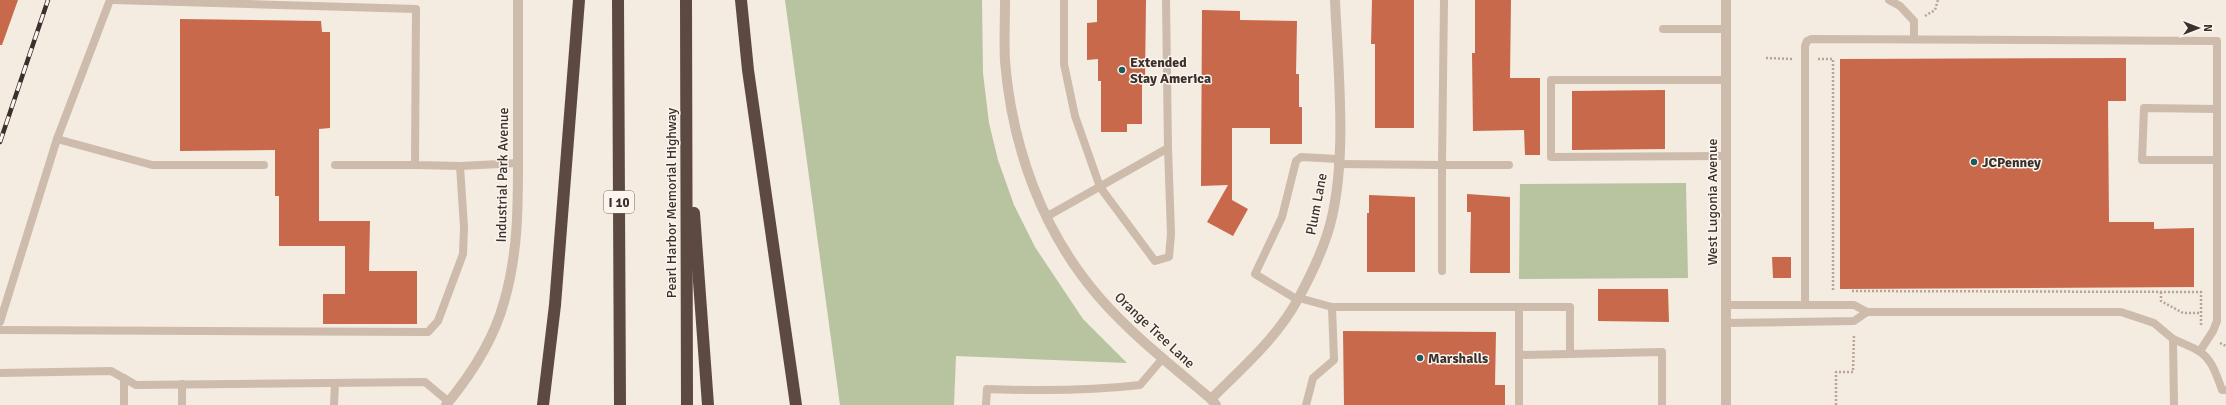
<svg xmlns="http://www.w3.org/2000/svg" width="2226" height="405" font-family="Signika,sans-serif">
<style>
.green{fill:#b8c4a0}
.building{fill:#c8694b}
.lines{fill:none;stroke-linecap:round;stroke-linejoin:round}
.path{stroke:#b9a596;stroke-width:2.5;stroke-dasharray:2 2;stroke-linecap:butt}
.service{stroke:#cdbbac;stroke-width:8}
.minor{stroke:#cdbbac;stroke-width:10}
.tertiary{stroke:#cdbbac;stroke-width:10}
.motorway{stroke:#5c4a42;stroke-width:12}
.rail-casing{stroke:#3b302b;stroke-width:4.5}
.rail{stroke:#fbf5ee;stroke-width:3;stroke-dasharray:9;stroke-linecap:butt}
.poi-dot{fill:#1f5a5e;stroke:#fbf5ee;stroke-width:1.5}
.labels{text-anchor:middle;stroke-width:3;stroke-linejoin:round;paint-order:stroke}
.shield{fill:#fbf5ee;stroke:#756b66;stroke-width:1}
.shield-label{font-size:13px;font-weight:bold;fill:#3b302b}
.poi-label{font-size:14px;font-weight:bold;fill:#3b302b;stroke:#fbf5ee;text-anchor:start}
.street-label{font-size:14px;fill:#3b302b;stroke:#fbf5ee}
</style>
<rect width="100%" height="100%" fill="#f4ebe1"/>
<g class="green">
<polygon points="785,0 982,0 983,73 989,123 998,160 1014,205 1035,247 1083,319 1127,363 956,356 954,405 840,405"/>
<polygon points="1686,183 1688,278 1519,279 1520,184"/>
</g>
<g class="building">
<polygon points="0,0 18,0 2,45 0,45"/>
<polygon points="1097,0 1146,0 1145,81 1142,81 1142,124 1127,124 1127,132 1101,132 1101,81 1098,81 1098,59 1087,60 1087,23 1097,22"/>
<polygon points="1372,0 1414,0 1414,128 1375,128 1375,44 1371,44"/>
<polygon points="1475,0 1511,0 1510,78 1540,78 1540,155 1525,155 1524,130 1473,131 1472,53 1475,53"/>
<polygon points="1202,10 1240,11 1240,20 1297,21 1296,74 1299,74 1299,107 1302,107 1302,144 1270,144 1270,128 1232,128 1232,200 1248,209 1233,236 1207,222 1228,185 1201,186"/>
<polygon points="180,19 321,21 322,32 330,32 330,128 319,129 319,221 370,221 369,271 417,271 417,324 323,324 323,294 345,294 345,246 279,246 279,196 275,196 275,150 180,151"/>
<polygon points="2126,58 2126,101 2108,101 2109,222 2154,222 2154,229 2194,228 2194,287 1840,289 1840,59"/>
<polygon points="1665,90 1665,149 1572,150 1572,91"/>
<polygon points="1467,194 1510,197 1510,273 1470,273 1471,212 1467,212"/>
<polygon points="1369,195 1415,197 1415,272 1367,272 1367,213 1369,213"/>
<polygon points="1772,257 1791,257 1791,278 1773,278"/>
<polygon points="1598,289 1668,289 1669,322 1598,321"/>
<polygon points="1343,331 1496,332 1495,385 1505,385 1505,405 1344,405"/>
</g>
<g class="lines">
<g class="path">
<polyline points="1925,16 1935,10 1938,0"/>
<polyline points="1766,58 1793,59"/>
<polyline points="1818,59 1833,59 1833,291 1832,291"/>
<polyline points="1852,291 2201,292 2201,326"/>
<polyline points="2161,292 2161,301 2183,313 2200,313"/>
<polyline points="2220,343 2226,346"/>
<polyline points="1836,405 1836,372 1853,372 1854,334"/>
</g>
<g class="service">
<polyline points="114,0 416,9 415,165 460,166 518,163"/>
<polyline points="1064,0 1064,64 1075,116 1100,187 1155,261 1169,257 1171,234 1168,148"/>
<polyline points="1889,0 1900,6 1914,21 1914,39"/>
<polyline points="1663,29 1726,29"/>
<polyline points="1726,80 1551,80 1551,157 1726,156"/>
<polyline points="57,139 152,165 264,165"/>
<polyline points="2216,160 2142,160 2144,108 2216,109"/>
<polyline points="1338,164 1442,165 1444,0"/>
<polyline points="335,165 415,165"/>
<polyline points="1046,217 1168,148 1166,0"/>
<polyline points="1442,271 1442,165 1509,165"/>
<polyline points="1299,298 1332,307 1570,307 1570,354 1662,352 1662,405"/>
<polyline points="1298,300 1255,274 1282,217 1296,161 1301,157 1338,159"/>
<polyline points="1805,304 1805,46 1807,41 1811,39 2217,41 2217,321 2213,331 2200,351"/>
<polyline points="1726,305 1854,305 1867,312 2121,312 2154,323 2173,339 2174,405"/>
<polyline points="0,322 57,139 110,0"/>
<polyline points="1726,323 1854,321 1867,312"/>
<polyline points="0,330 428,332 438,321 463,254 464,227 460,166"/>
<path d="M2173,339c35,15 36,15 49,51h4"/>
<polyline points="1519,355 1570,354"/>
<polyline points="0,373 111,371 136,385 425,382 449,402"/>
<polyline points="124,378 124,405"/>
<polyline points="182,405 182,384"/>
<polyline points="334,405 335,383"/>
<path d="M986,405l1,-16c51,2 102,2 153,-4l23,-27"/>
<polyline points="1306,405 1313,378 1334,360 1332,307"/>
<polyline points="1519,405 1519,307"/>
</g>
<g class="minor">
<path d="M1005,0c0,20 -1,41 0,61 7,86 37,170 94,236 33,38 73,69 112,102l5,6"/>
<path d="M1211,399c31,-31 66,-61 87,-100 11,-20 22,-43 29,-64 22,-67 11,-164 8,-235"/>
<path d="M446,405c24,-29 48,-66 58,-103 15,-51 14,-101 14,-153 0,-50 0,-99 0,-149"/>
</g>
<polyline class="tertiary" points="1726,0 1726,405"/>
<g class="motorway">
<polyline points="618,0 620,405"/>
<polyline points="686,0 687,405"/>
<polyline points="741,0 748,70 796,405"/>
<polyline points="694,213 708,405"/>
<polyline points="543,405 555,305 579,0"/>
</g>
<defs>
<polyline id="rail" points="0,142 48,0"/>
</defs>
<use href="#rail" class="rail-casing"/>
<use href="#rail" class="rail"/>
</g>
<g class="poi-dot">
<circle cx="1122" cy="70" r="4"/>
<circle cx="1974" cy="162" r="4"/>
<circle cx="1420" cy="358" r="4"/>
</g>
<g class="labels">
<rect class="shield" x="604" y="191" width="30" height="22" rx="3"/>
<g class="shield-label">
<text x="619" y="207">I 10</text>
</g>
<g class="poi-label">
<text x="1130" y="67">Extended<tspan x="1130" dy="16">Stay America</tspan></text>
<text x="1982" y="167">JCPenney</text>
<text x="1428" y="363">Marshalls</text>
</g>
<g class="street-label">
<text transform="translate(502 175) rotate(-89)" y="5">Industrial Park Avenue</text>
<text transform="translate(1712 202) rotate(-90)" y="5">West Lugonia Avenue</text>
<text transform="translate(671 203) rotate(-90)" y="5">Pearl Harbor Memorial Highway</text>
<text transform="translate(1316 204) rotate(-79)" y="5">Plum Lane</text>
<text transform="translate(1155 330) rotate(43)" y="5">Orange Tree Lane</text>
</g>
</g>
<g transform="translate(2198 28) rotate(90)" stroke="#fbf5ee" stroke-width="3" paint-order="stroke">
<path d="M0-3L7 15L0 10L-7 15Z" fill="#3b302b"/>
<text y="-6" font-size="11" font-weight="bold" text-anchor="middle" fill="#3b302b">N</text>
</g>
</svg>
